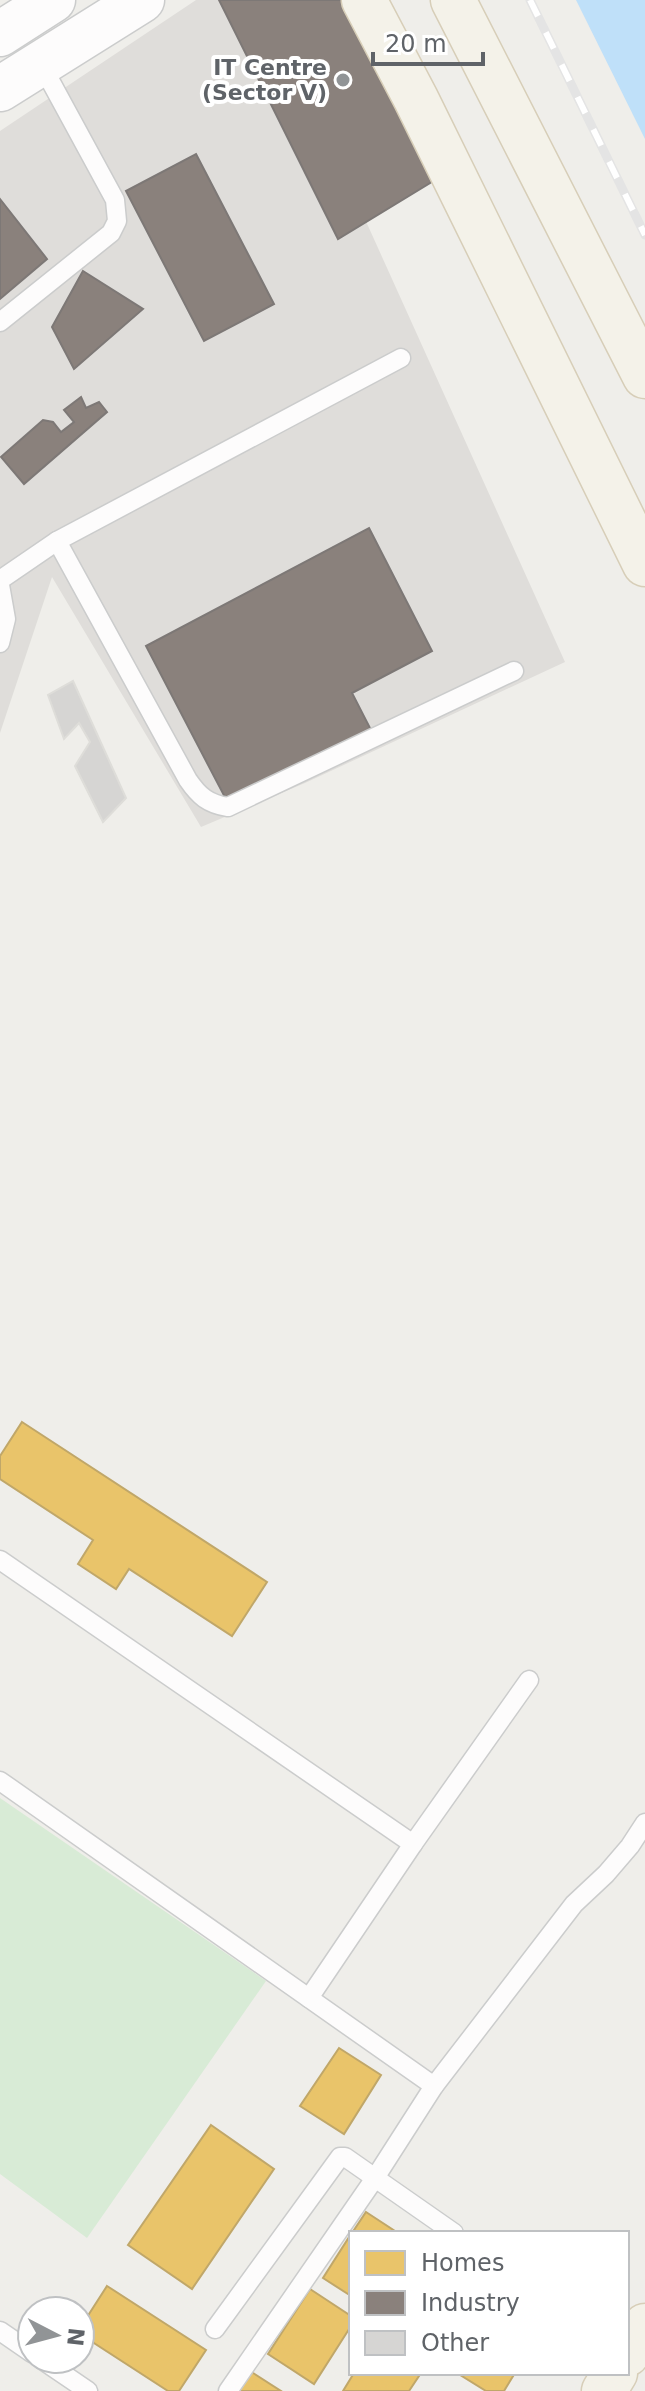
<svg xmlns="http://www.w3.org/2000/svg" width="645" height="2391" font-family="'DejaVu Sans',sans-serif">
<style>
.industrial{fill:#dfddda}
.green{fill:#d8ebd6}
.water{fill:#bfe0f9}
.homes{fill:#e9c46a;stroke:#c0a769;stroke-width:2}
.industry{fill:#8a817c;stroke:#7d7876;stroke-width:2}
.building{fill:#d6d5d3;stroke:#deddd9;stroke-width:2}
.lines{fill:none;stroke-linecap:round;stroke-linejoin:round}
.service-casing{stroke:#cbcccc;stroke-width:21}
.tertiary-casing{stroke:#cbcccc;stroke-width:47}
.primary-casing{stroke:#d7ceb8;stroke-width:47}
.service{stroke:#fdfcfc;stroke-width:18}
.tertiary{stroke:#fdfcfc;stroke-width:44}
.primary{stroke:#f4f2e9;stroke-width:44}
.rail-casing{stroke:#e4e4e4;stroke-width:9}
.rail{stroke:#fff;stroke-width:6;stroke-dasharray:18;stroke-linecap:butt}
.poi-dot{fill:#919496;stroke:#fff;stroke-width:3}
.labels{text-anchor:middle;stroke-width:8;stroke-linejoin:round;paint-order:stroke}
.poi-label{font-size:22px;font-weight:bold;fill:#5f6368;stroke:#fff;text-anchor:end}
</style>
<rect width="100%" height="100%" fill="#efeeea"/>
<polygon class="industrial" points="196,0 266,0 565,662 305,783 201,827 52,577 0,733 0,131"/>
<polygon class="green" points="0,1798 266,1981 87,2238 0,2174"/>
<polygon class="water" points="576,0 645,0 645,139"/>
<g class="homes">
<polygon points="22,1422 267,1582 232,1636 129,1569 116,1589 78,1564 93,1540 0,1479 0,1456"/>
<polygon points="339,2048 381,2075 344,2134 300,2106"/>
<polygon points="211,2125 274,2169 192,2289 128,2245"/>
<polygon points="366,2212 398,2233 352,2233"/>
<polygon points="351,2234 351,2296 323,2278"/>
<polygon points="107,2286 206,2350 179,2391 168,2391 80,2334 80,2328"/>
<polygon points="310,2289 351,2316 351,2326 314,2384 268,2354"/>
<polygon points="250,2371 281,2391 237,2391"/>
<polygon points="354,2373 421,2373 409,2391 343,2391"/>
<polygon points="457,2373 515,2373 504,2391 486,2391"/>
</g>
<g class="industry">
<polygon points="219,0 386,0 468,160 338,239"/>
<polygon points="196,154 274,304 204,341 126,191"/>
<polygon points="0,199 47,259 0,299"/>
<polygon points="83,271 143,309 74,369 52,327"/>
<polygon points="81,397 86,408 99,402 107,412 24,484 1,457 43,420 53,422 61,432 74,422 64,410"/>
<polygon points="369,528 432,651 352,693 371,730 229,805 146,646"/>
</g>
<polygon class="building" points="73,681 126,798 103,822 75,766 90,742 79,723 64,739 48,695"/>
<g class="lines">
<defs>
<g id="service">
<polyline points="0,322 111,233 117,221 115,200 40,62"/>
<path d="M57,541l131,239c11,16 20,24 40,27l286,-136"/>
<polyline points="0,580 57,541 401,358"/>
<polyline points="0,585 6,619 0,643"/>
<polyline points="0,1560 413,1844 309,1998"/>
<polyline points="0,1781 434,2086"/>
<polyline points="413,1844 529,1680"/>
<polyline points="215,2329 340,2157 345,2157 454,2233"/>
<polyline points="0,2331 32,2353"/>
<polyline points="41,2359 88,2391"/>
<polyline points="228,2391 375,2178 434,2086 574,1904 606,1874 630,1846 645,1823"/>
</g>
<g id="tertiary">
<polyline points="0,34 53,0"/>
<polyline points="0,89 142,0"/>
</g>
<g id="primary">
<polyline points="364,0 416,99 645,564"/>
<polyline points="453,0 645,376"/>
<polyline points="627,2354 645,2326"/>
<polyline points="604,2391 615,2373"/>
</g>
</defs>
<use href="#service" class="service-casing"/>
<use href="#tertiary" class="tertiary-casing"/>
<use href="#primary" class="primary-casing"/>
<use href="#service" class="service"/>
<use href="#tertiary" class="tertiary"/>
<use href="#primary" class="primary"/>
<defs>
<polyline id="rail" points="530,0 645,235"/>
</defs>
<use href="#rail" class="rail-casing"/>
<use href="#rail" class="rail"/>
</g>
<circle class="poi-dot" cx="343" cy="80" r="8"/>
<g class="labels">
<g class="poi-label">
<text x="327" y="75">IT Centre<tspan x="327" dy="25">(Sector V)</tspan></text>
</g>
</g>
<rect x="349" y="2231" width="280" height="144" fill="#ffffff" stroke="#bfc1c3" stroke-width="2"/>
<rect x="365" y="2251" width="40" height="24" fill="#e9c46a" stroke="#bfc1c3" stroke-width="2"/>
<text x="421" y="2271" font-size="24" fill="#5f6368">Homes</text>
<rect x="365" y="2291" width="40" height="24" fill="#8a817c" stroke="#bfc1c3" stroke-width="2"/>
<text x="421" y="2311" font-size="24" fill="#5f6368">Industry</text>
<rect x="365" y="2331" width="40" height="24" fill="#d6d5d3" stroke="#bfc1c3" stroke-width="2"/>
<text x="421" y="2351" font-size="24" fill="#5f6368">Other</text>
<g transform="translate(56 2335) rotate(96)"><circle r="38" fill="#ffffff" stroke="#bfc1c3" stroke-width="2"/>
<path d="M0-6L14 30L0 20L-14 30Z" fill="#919496"/>
<text y="-12" font-size="22" font-weight="bold" text-anchor="middle" fill="#5f6368">N</text>
</g>
<path d="M373 52v12h110v-12" fill="none" stroke="#5f6368" stroke-width="4"/>
<text x="385" y="52" font-size="24" fill="#5f6368" stroke="#ffffff" stroke-width="6" paint-order="stroke">20 m</text>
</svg>
